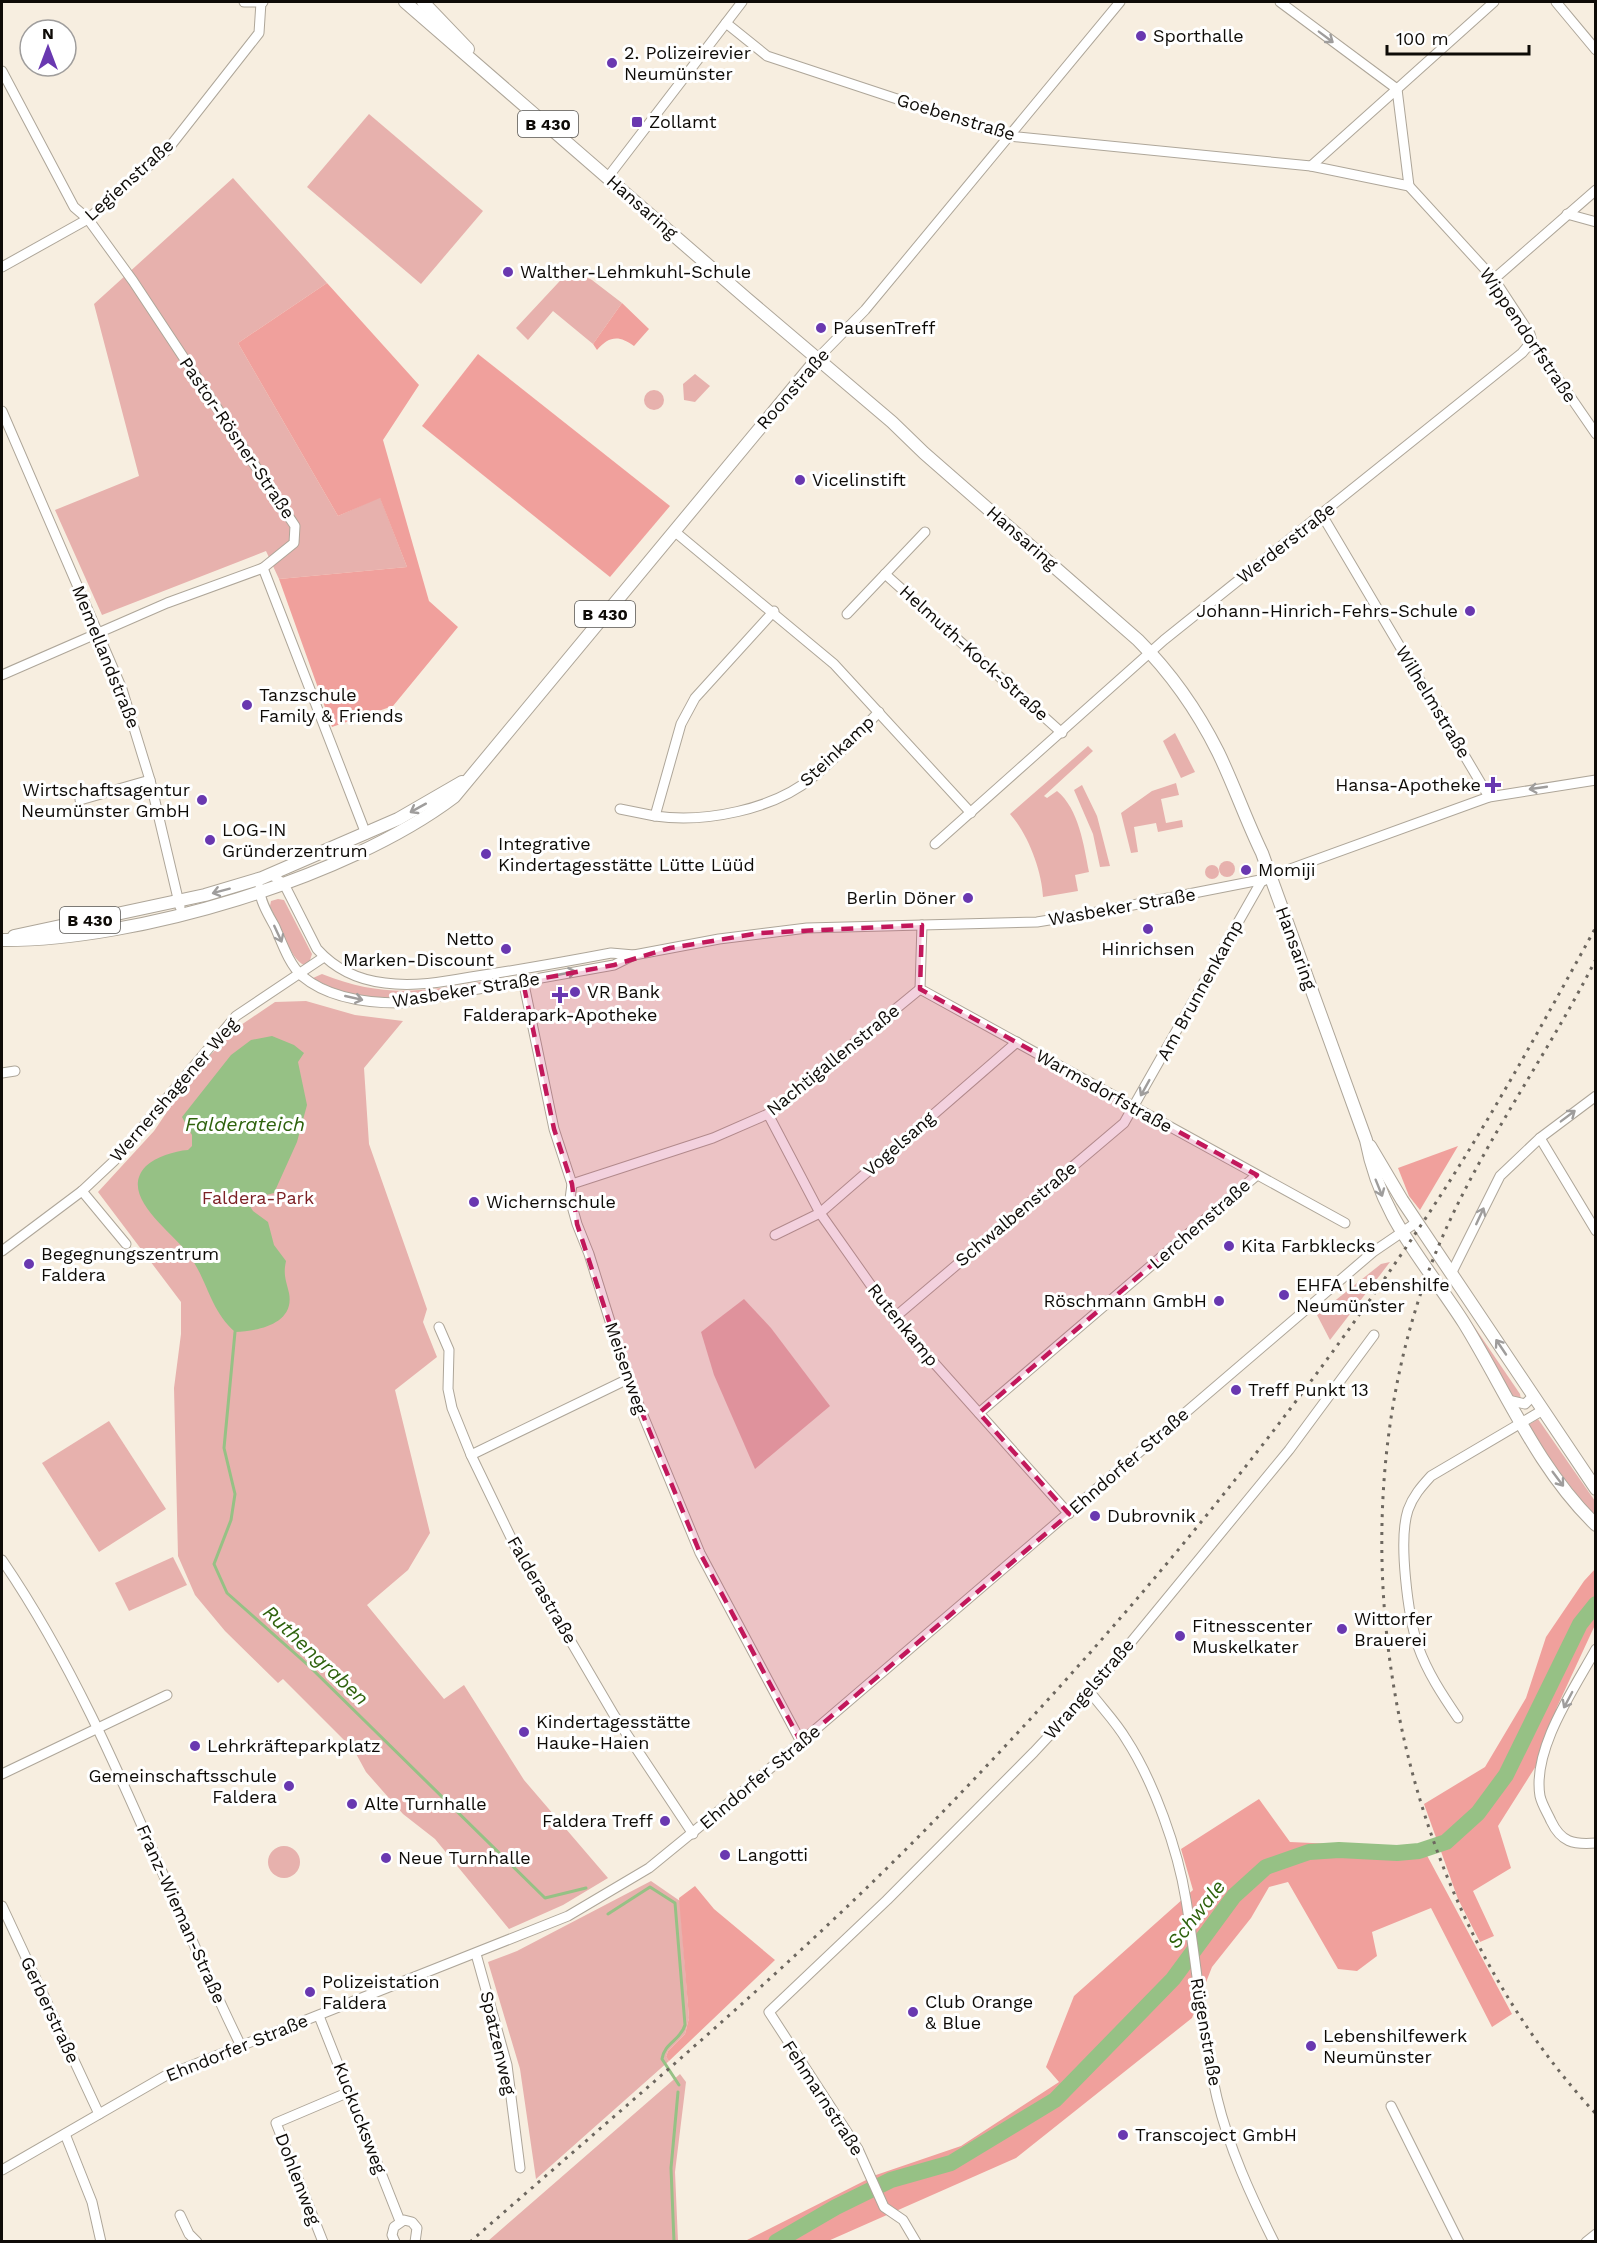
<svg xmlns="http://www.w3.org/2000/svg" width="1597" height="2243" font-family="'Work Sans',sans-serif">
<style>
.green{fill:#e7b1ad}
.forest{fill:#f0a09c}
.water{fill:#96c185}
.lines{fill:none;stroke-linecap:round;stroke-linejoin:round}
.stream{stroke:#96c185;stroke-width:3}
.river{stroke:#96c185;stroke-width:16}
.minor-casing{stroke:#aea699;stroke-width:11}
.major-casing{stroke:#aea699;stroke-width:14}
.minor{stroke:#fff;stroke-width:9}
.major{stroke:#fff;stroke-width:12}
.rail{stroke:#6d675f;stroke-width:3;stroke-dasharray:3 6;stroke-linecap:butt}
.oneway{stroke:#9f9d9c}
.marked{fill:#c2185b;fill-opacity:0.2;stroke:#c2185b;stroke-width:4.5;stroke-dasharray:12 8;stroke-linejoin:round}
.poi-dot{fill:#6938b0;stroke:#fff;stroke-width:2}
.labels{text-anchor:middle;stroke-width:6;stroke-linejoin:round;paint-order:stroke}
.shield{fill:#fff;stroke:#565451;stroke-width:1.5}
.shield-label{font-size:16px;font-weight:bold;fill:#0e0b07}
.poi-label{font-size:18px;fill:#0e0b07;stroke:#fff;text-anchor:start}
.street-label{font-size:18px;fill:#0e0b07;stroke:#fff}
.park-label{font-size:18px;fill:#7d2125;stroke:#fff}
.water-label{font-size:20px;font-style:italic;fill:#2e620d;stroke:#fff}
</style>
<rect width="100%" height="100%" fill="#f7eee0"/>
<g class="green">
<polygon points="369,114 483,211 421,284 307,187"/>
<polygon points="233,178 327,283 238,343 338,516 380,497 407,567 279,579 266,551 102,615 55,510 139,476 94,304"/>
<polygon points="571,269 592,280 622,303 593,344 553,311 528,340 516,328"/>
<polygon points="695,374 710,386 695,402 684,400 683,384"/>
<circle cx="654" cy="400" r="10"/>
<polygon points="1175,733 1195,772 1181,778 1163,741"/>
<path d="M1088,746l5,5 -49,45 3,2 10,-7c22,18 27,55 32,81l-14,3 3,16 -35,6c-1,-26 -15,-63 -33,-83z"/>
<polygon points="1176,783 1179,795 1161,799 1166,823 1182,820 1183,827 1158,832 1156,823 1134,827 1138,852 1131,853 1121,813 1152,791"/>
<polygon points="1082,785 1097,816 1110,866 1100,867 1093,834 1074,790"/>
<circle cx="1227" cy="869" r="8"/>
<circle cx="1212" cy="872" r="7"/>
<path d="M278,899l6,1 28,54 -3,9 -5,2c-14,-6 -27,-45 -34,-59l1,-5z"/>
<path d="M322,974c63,25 100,17 165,7v4c-60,10 -119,27 -174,-7z"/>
<polygon points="306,1001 355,1015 403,1021 364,1068 369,1144 427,1309 423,1322 437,1357 395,1390 430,1533 408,1570 367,1605 444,1699 464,1685 524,1780 608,1878 563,1905 509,1929 435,1839 403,1814 366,1772 354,1750 283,1679 278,1683 225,1631 195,1595 178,1556 174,1388 181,1334 181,1302 98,1192 154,1131 196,1069 241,1025 275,1002"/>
<polygon points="1390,1262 1330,1340 1317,1315 1381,1264"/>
<polygon points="1452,1294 1520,1394 1521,1399 1511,1396 1450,1296"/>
<polygon points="744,1299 771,1328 830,1406 755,1469 714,1375 701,1332"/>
<polygon points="1538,1419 1595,1501 1595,1518 1540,1447 1528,1425"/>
<polygon points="109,1421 166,1509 99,1552 42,1463"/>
<polygon points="173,1557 187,1585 129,1611 115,1583"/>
<circle cx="284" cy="1862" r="16"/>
<polygon points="651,1881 680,1901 689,2018 685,2034 668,2051 666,2057 669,2061 536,2179 520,2069 488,1962 517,1951"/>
<polygon points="680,2074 686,2082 675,2172 678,2241 488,2241"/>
</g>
<g class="forest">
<polygon points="327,283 419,385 383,440 429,601 458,627 393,706 332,727 279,579 407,567 380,498 338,516 238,343"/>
<path d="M622,303l27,26 -15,17c-15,-11 -25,-10 -37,4l-4,-6z"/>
<polygon points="478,354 670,506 610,577 422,426"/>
<polygon points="1458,1146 1420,1210 1409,1196 1398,1168"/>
<polygon points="1595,1569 1595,1625 1557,1707 1541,1758 1498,1826 1511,1868 1473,1891 1494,1936 1480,1942 1458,1899 1424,1804 1485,1767 1526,1698 1546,1637 1584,1581"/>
<polygon points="1259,1799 1290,1842 1423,1848 1512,2014 1492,2027 1431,1908 1372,1932 1377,1956 1357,1971 1338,1969 1288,1882 1269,1887 1251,1918 1212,1967 1192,2018 1016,2158 828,2241 743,2242 876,2175 961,2146 1059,2082 1046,2067 1074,1996 1193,1890 1181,1849"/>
<polygon points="695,1886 714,1909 775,1960 669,2061 666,2057 668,2051 685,2034 689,2018 679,1898"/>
</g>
<path class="water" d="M272,1036l22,9 10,8 -6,9 9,43 -10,37 -23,51 -16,4 -10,6 5,8 15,11 6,23 12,16c-3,14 0,19 3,32 6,31 -31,38 -54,39 -25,-22 -27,-51 -46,-77 -16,-23 -72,-59 -43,-89 10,-9 28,-15 42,-16l4,-4v-11l-10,-18 49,-62 20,-15z"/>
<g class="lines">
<g class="stream">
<polyline points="235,1332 224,1448 235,1494 231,1520 214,1564 227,1593 309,1666 545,1898 586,1888"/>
<path d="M608,1914l42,-27 25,16 10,122c-4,15 -21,18 -23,34l17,26"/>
<polyline points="674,2242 671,2168 678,2092"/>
</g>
<polyline class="river" points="776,2242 836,2207 891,2180 951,2163 1055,2100 1173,1979 1234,1896 1266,1867 1309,1852 1339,1850 1397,1853 1419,1851 1446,1842 1478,1813 1506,1775 1580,1624 1596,1604"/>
<defs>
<g id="minor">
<polyline points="244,2 263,2"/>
<polyline points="1280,2 1397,89 1494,2"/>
<polyline points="1556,2 1596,50"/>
<polyline points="726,23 767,56 1009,136 1311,166"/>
<polyline points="2,71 74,207 88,219 133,281 295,526 294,543 263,568 167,603 2,675"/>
<polygon points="1397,89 1409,186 1311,166"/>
<polyline points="608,177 742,2"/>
<polyline points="1409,186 1494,279 1530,334 1532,341 1596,434"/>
<polyline points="1567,214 1596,222"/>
<polyline points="2,267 88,219 168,149 259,33 261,2"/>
<polyline points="1494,279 1596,190"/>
<polyline points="818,358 865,310 1120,2"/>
<polyline points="2,411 122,689 150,780 180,907"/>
<polyline points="1322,515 1489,797"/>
<polyline points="674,531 834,664 971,813"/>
<polyline points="263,568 366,834"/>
<polyline points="885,574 1062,733"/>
<path d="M774,611l-79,87 -14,26 -26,92c50,7 118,-6 158,-39 24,-19 45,-44 66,-65"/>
<polyline points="847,614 925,532"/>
<polyline points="80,800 150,780"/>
<polyline points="620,809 655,816"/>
<polyline points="935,844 1164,640 1522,353 1532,341"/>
<path d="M272,875l12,9 33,65c18,20 41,31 68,34 28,4 58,-1 86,-6 47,-7 93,-15 140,-24l23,2"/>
<path d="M260,888c-1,12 9,28 15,39 7,16 14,37 27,49 26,22 65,27 98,27l214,-38 20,-10 85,-16 88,-11 230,-6 55,-9 168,-33 229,-83 107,-17"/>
<polyline points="922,925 920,989 1345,1223"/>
<polyline points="521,970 554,1129 572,1184 570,1199 577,1224 589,1254 628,1379 700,1553 801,1742"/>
<polyline points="2,1073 15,1071"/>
<polyline points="768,1114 820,1213 894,1318 1069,1514"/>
<polyline points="1540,1138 1596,1231"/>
<polyline points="572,1184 713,1138 768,1114 920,989"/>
<polyline points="82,1191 126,1244"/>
<polyline points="775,1235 820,1213 1017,1042"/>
<polyline points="2,1251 82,1191 114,1161 236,1016 324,957"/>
<polyline points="1451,1274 1500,1176 1540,1138 1596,1096"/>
<polyline points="894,1318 1124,1123 1261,882 1267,879"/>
<polyline points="439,1327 449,1350 448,1389 452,1408 471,1455 515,1546 614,1715 693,1834"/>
<polyline points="1508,1400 1525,1404 1533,1396"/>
<polyline points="979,1413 1257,1175"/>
<polyline points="471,1455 628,1379"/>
<path d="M2,1560c102,149 159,324 239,486"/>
<path d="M1596,1649c-22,40 -64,100 -56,147 2,9 8,18 11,25 10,21 22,24 45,22"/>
<path d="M1090,1692c12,16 26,30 36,47 28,43 52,111 60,161 11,66 16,133 31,198 12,50 34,98 57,144"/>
<path d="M1458,1718c-15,-22 -31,-46 -40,-72 -10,-30 -20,-106 -10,-136 5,-14 13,-23 23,-34l112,-66"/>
<polyline points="2,1774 167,1695"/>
<polyline points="2,1906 99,2114"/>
<polyline points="476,1954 507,2065 520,2168"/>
<polyline points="319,2016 400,2221"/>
<polyline points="1391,2106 1459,2242"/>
<polyline points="65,2134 92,2202 101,2242"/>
<polyline points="2,2170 165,2076 568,1916 649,1868 753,1783 1373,1252 1417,1222"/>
<polyline points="180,2215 189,2234 197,2242"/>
<polyline points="323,2242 276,2123 349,2092"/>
<polyline points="395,2242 392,2235 394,2227 404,2220 412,2222 417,2228 415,2242"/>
<polyline points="916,2242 903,2220 884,2207 858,2149 769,2012 887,1900 1034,1752 1090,1692 1289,1450 1374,1335"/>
<polyline points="1586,2242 1596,2234"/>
</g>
<g id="major">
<path d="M405,2l341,296 146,124 32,31 214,187c32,32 59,70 80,112 16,33 28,68 44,101l104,287c15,79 57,119 98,183 42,68 73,145 132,202"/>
<polyline points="423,2 468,49"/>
<polyline points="14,936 205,895 262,878 398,819 462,782"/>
<path d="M2,940c133,1 345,-62 452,-143l364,-439"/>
<polyline points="1370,1146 1402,1200 1596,1489"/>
</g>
</defs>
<use href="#minor" class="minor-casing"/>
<use href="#major" class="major-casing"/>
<use href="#minor" class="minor"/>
<use href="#major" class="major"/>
<g class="rail">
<path d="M1596,959c-53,105 -126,201 -167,311 -103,276 -33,629 167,844"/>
<path d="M470,2242c156,-137 316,-270 461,-418 185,-190 356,-395 502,-617 59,-90 111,-186 163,-280"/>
</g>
</g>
<defs><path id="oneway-shaft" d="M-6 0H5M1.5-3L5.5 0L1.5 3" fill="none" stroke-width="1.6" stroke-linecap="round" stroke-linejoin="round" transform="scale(1.5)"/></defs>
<g class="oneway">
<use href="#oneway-shaft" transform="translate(1326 37) rotate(37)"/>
<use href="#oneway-shaft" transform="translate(1538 788) rotate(172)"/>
<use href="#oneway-shaft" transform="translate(418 808) rotate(151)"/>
<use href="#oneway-shaft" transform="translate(221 891) rotate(165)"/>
<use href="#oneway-shaft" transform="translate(278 934) rotate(65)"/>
<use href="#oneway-shaft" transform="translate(567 973) rotate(-11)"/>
<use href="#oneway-shaft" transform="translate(354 998) rotate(13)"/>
<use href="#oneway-shaft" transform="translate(1145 1088) rotate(119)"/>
<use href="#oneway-shaft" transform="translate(1568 1116) rotate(-37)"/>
<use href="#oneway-shaft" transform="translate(1379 1188) rotate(68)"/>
<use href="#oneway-shaft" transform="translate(1480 1216) rotate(-65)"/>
<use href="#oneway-shaft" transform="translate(1501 1347) rotate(-124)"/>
<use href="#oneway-shaft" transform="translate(1558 1479) rotate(53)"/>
<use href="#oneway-shaft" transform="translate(1568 1700) rotate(118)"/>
</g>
<path class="marked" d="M922,925l-2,64 337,186 -278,238 90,101 -268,228 -101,-189 -72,-174 -51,-155 -5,-40 -18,-55 -31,-147 91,-17 56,-17 90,-15z"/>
<g class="poi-dot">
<circle cx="1141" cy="36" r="6"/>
<circle cx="612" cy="63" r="6"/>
<rect x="631" y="116" width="12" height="12" rx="3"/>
<circle cx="508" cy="272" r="6"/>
<circle cx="821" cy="328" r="6"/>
<circle cx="800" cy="480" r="6"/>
<circle cx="1470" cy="611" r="6"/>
<circle cx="247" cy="705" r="6"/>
<path d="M1490 776h6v6h6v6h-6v6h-6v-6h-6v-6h6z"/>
<circle cx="202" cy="800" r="6"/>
<circle cx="210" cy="840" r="6"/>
<circle cx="486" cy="854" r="6"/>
<circle cx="1246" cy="870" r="6"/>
<circle cx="968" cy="898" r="6"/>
<circle cx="1148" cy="929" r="6"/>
<circle cx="506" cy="949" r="6"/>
<circle cx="575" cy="992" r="6"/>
<path d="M557 986h6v6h6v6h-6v6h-6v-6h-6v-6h6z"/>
<circle cx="474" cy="1202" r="6"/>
<circle cx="1229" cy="1246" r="6"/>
<circle cx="29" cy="1264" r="6"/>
<circle cx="1284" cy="1295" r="6"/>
<circle cx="1219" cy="1301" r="6"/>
<circle cx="1236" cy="1390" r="6"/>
<circle cx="1095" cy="1516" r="6"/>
<circle cx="1342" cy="1629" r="6"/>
<circle cx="1180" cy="1636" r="6"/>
<circle cx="524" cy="1732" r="6"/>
<circle cx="195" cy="1746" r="6"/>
<circle cx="289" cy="1786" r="6"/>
<circle cx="352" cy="1804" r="6"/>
<circle cx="665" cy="1821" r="6"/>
<circle cx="725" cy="1855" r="6"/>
<circle cx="386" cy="1858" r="6"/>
<circle cx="310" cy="1992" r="6"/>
<circle cx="913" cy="2012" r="6"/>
<circle cx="1311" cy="2046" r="6"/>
<circle cx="1123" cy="2135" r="6"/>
</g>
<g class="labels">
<g class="shield">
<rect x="518" y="111" width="60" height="26" rx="4.5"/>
<rect x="575" y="601" width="60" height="26" rx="4.5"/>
<rect x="60" y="907" width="60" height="26" rx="4.5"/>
</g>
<g class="shield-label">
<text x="548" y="130">B 430</text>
<text x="605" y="620">B 430</text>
<text x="90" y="926">B 430</text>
</g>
<g class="poi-label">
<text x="1153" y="42">Sporthalle</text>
<text x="624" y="59">2. Polizeirevier<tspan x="624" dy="21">Neumünster</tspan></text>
<text x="649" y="128">Zollamt</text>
<text x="520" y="278">Walther-Lehmkuhl-Schule</text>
<text x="833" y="334">PausenTreff</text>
<text x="812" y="486">Vicelinstift</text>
<text x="1458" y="617" text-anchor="end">Johann-Hinrich-Fehrs-Schule</text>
<text x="259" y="701">Tanzschule<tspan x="259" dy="21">Family &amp; Friends</tspan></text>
<text x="1481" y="791" text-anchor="end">Hansa-Apotheke</text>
<text x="190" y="796" text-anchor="end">Wirtschaftsagentur<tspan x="190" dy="21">Neumünster GmbH</tspan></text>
<text x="222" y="836">LOG-IN<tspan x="222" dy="21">Gründerzentrum</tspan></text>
<text x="498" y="850">Integrative<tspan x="498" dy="21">Kindertagesstätte Lütte Lüüd</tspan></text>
<text x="1258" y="876">Momiji</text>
<text x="956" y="904" text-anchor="end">Berlin Döner</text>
<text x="494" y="945" text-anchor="end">Netto<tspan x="494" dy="21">Marken-Discount</tspan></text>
<text x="1148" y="955" text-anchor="middle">Hinrichsen</text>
<text x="587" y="998">VR Bank</text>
<text x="560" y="1021" text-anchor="middle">Falderapark-Apotheke</text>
<text x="486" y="1208">Wichernschule</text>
<text x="1241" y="1252">Kita Farbklecks</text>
<text x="41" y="1260">Begegnungszentrum<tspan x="41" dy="21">Faldera</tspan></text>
<text x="1296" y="1291">EHFA Lebenshilfe<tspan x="1296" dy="21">Neumünster</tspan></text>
<text x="1207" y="1307" text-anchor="end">Röschmann GmbH</text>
<text x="1248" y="1396">Treff Punkt 13</text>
<text x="1107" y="1522">Dubrovnik</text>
<text x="1354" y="1625">Wittorfer<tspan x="1354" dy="21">Brauerei</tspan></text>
<text x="1192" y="1632">Fitnesscenter<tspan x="1192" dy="21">Muskelkater</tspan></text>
<text x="536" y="1728">Kindertagesstätte<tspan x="536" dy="21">Hauke-Haien</tspan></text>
<text x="207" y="1752">Lehrkräfteparkplatz</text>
<text x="277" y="1782" text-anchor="end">Gemeinschaftsschule<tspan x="277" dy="21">Faldera</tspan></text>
<text x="364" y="1810">Alte Turnhalle</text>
<text x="653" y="1827" text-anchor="end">Faldera Treff</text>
<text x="737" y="1861">Langotti</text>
<text x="398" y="1864">Neue Turnhalle</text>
<text x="322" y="1988">Polizeistation<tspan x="322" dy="21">Faldera</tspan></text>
<text x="925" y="2008">Club Orange<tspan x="925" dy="21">&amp; Blue</tspan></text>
<text x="1323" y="2042">Lebenshilfewerk<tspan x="1323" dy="21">Neumünster</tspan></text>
<text x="1135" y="2141">Transcoject GmbH</text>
</g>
<g class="street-label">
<text transform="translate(956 117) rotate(17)" y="6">Goebenstraße</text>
<text transform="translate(129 180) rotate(-42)" y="6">Legienstraße</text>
<text transform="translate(642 207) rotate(41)" y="6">Hansaring</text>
<text transform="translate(1528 335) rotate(56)" y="6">Wippendorfstraße</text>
<text transform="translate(793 389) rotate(-49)" y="6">Roonstraße</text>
<text transform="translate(237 438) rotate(56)" y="6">Pastor-Rösner-Straße</text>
<text transform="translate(1022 538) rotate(41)" y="6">Hansaring</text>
<text transform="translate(1286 543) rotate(-38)" y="6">Werderstraße</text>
<text transform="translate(974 653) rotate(42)" y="6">Helmuth-Kock-Straße</text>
<text transform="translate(106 657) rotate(68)" y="6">Memellandstraße</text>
<text transform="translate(1433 702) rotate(59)" y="6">Wilhelmstraße</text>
<text transform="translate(837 751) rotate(-43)" y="6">Steinkamp</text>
<text transform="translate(1122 907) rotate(-10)" y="6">Wasbeker Straße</text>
<text transform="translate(1296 948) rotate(70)" y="6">Hansaring</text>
<text transform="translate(466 990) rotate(-9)" y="6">Wasbeker Straße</text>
<text transform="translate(1200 990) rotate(-61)" y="6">Am Brunnenkamp</text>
<text transform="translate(833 1060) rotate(-39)" y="6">Nachtigallenstraße</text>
<text transform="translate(174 1090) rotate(-49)" y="6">Wernershagener Weg</text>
<text transform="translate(1104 1091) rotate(29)" y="6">Warmsdorfstraße</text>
<text transform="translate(899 1144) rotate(-41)" y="6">Vogelsang</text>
<text transform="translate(1016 1214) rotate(-40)" y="6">Schwalbenstraße</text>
<text transform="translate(1200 1224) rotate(-41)" y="6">Lerchenstraße</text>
<text transform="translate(903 1325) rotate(51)" y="6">Rutenkamp</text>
<text transform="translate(626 1368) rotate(71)" y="6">Meisenweg</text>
<text transform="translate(1129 1461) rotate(-41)" y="6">Ehndorfer Straße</text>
<text transform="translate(542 1590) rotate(60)" y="6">Falderastraße</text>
<text transform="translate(1089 1689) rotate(-49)" y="6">Wrangelstraße</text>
<text transform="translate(760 1777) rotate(-40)" y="6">Ehndorfer Straße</text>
<text transform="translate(181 1914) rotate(66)" y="6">Franz-Wieman-Straße</text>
<text transform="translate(50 2010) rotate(65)" y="6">Gerberstraße</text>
<text transform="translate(1206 2032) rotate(80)" y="6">Rügenstraße</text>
<text transform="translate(498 2043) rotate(77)" y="6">Spatzenweg</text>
<text transform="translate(237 2048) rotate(-22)" y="6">Ehndorfer Straße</text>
<text transform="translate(823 2098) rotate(57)" y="6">Fehmarnstraße</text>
<text transform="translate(360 2118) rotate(69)" y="6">Kuckucksweg</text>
<text transform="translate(298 2179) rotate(69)" y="6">Dohlenweg</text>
</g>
<g class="park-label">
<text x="258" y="1204">Faldera-Park</text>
</g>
<g class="water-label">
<text x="245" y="1131">Falderateich</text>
<text transform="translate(316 1655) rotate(43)" y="7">Ruthengraben</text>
<text transform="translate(1196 1914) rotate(-52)" y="7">Schwale</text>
</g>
</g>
<rect width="1597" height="2243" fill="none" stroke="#0e0b07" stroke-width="6"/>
<g transform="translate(48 48)"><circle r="28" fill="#ffffff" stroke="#9f9d9c" stroke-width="1.5"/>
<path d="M0-4.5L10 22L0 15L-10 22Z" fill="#6938b0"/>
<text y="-9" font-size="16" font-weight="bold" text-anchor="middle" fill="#0e0b07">N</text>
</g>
<path d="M1387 45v9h142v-9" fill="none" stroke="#0e0b07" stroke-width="3"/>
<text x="1396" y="45" font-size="18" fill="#0e0b07" stroke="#ffffff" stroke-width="4.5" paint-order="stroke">100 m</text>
</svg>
